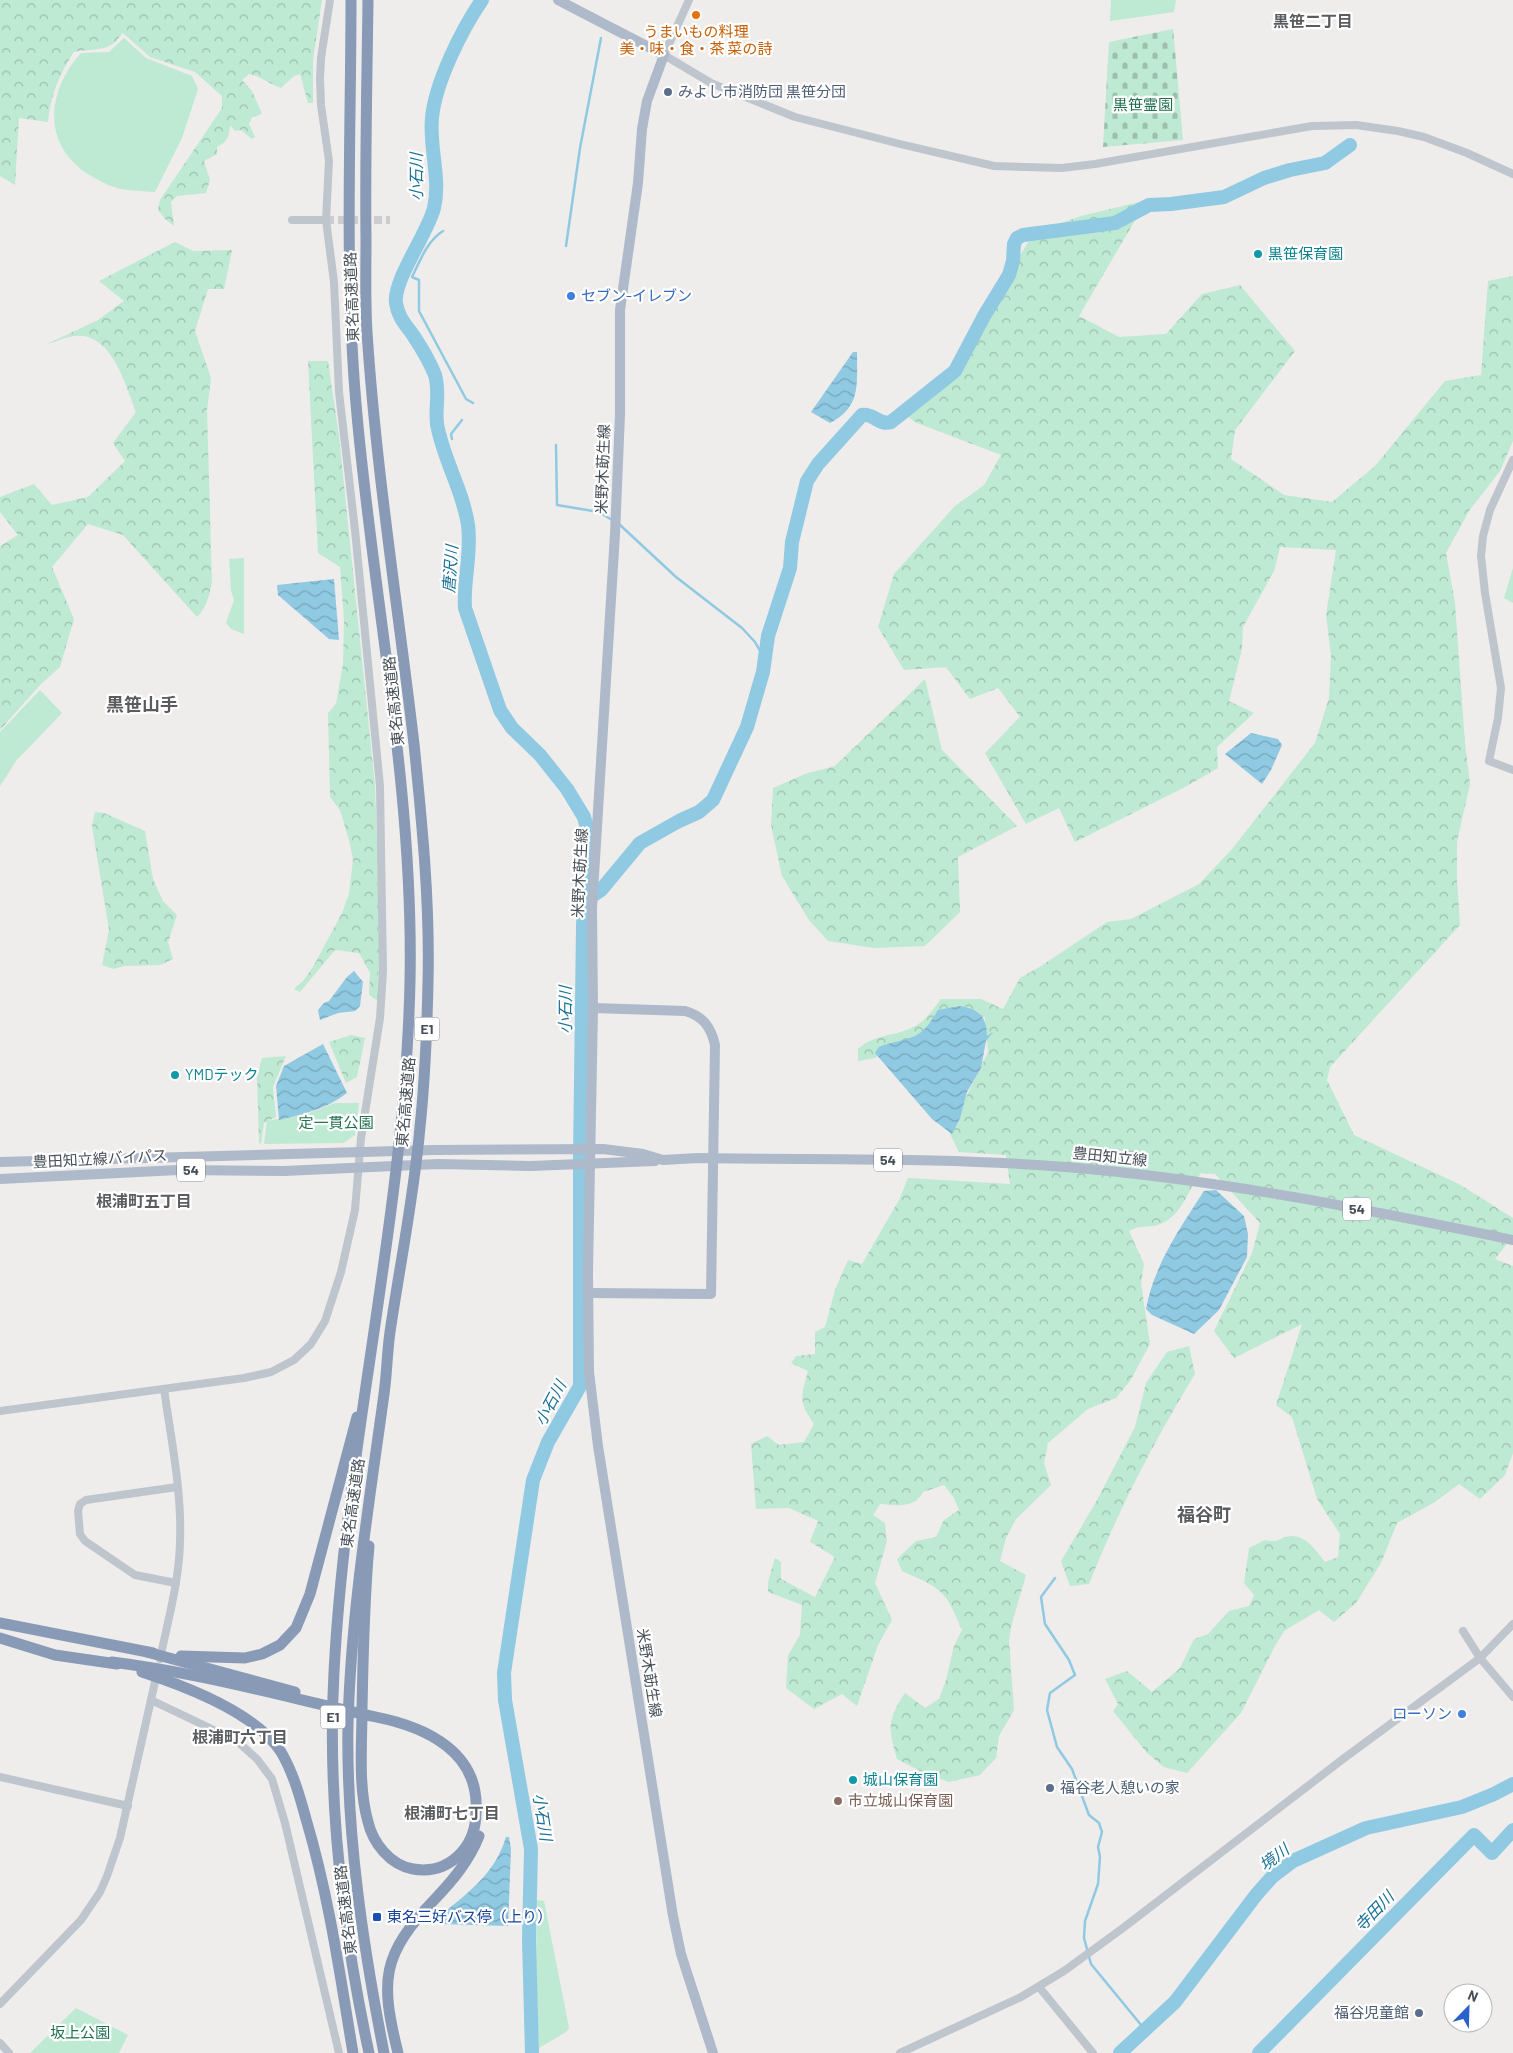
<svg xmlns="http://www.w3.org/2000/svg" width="1513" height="2053" font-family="Barlow,'Noto Sans JP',sans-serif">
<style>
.green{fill:#bee9d3}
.forest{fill:url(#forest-crowns)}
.cemetery{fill:url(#cemetery-stones)}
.water{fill:url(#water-waves)}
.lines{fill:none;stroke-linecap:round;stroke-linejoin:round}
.stream{stroke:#8fc9e2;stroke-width:2.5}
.river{stroke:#8fc9e2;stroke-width:14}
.minor-tunnel{stroke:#cdccce;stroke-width:8;stroke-dasharray:8 4;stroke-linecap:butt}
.minor{stroke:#bec5cd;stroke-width:8}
.major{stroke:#aeb9c9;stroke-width:10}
.highway{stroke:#889ab6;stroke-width:11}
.food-dot{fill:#e8710a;stroke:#fff;stroke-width:2}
.service-dot{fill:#5c6f8a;stroke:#fff;stroke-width:2}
.culture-dot{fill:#0f9aa8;stroke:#fff;stroke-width:2}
.shop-dot{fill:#3f7fe0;stroke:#fff;stroke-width:2}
.education-dot{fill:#8d6e63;stroke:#fff;stroke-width:2}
.transit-dot{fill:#1a4fb4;stroke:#fff;stroke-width:2}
.labels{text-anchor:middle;stroke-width:4.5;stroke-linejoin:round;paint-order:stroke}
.shield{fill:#fff;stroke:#7e8389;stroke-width:1}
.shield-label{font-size:14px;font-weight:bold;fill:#464e57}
.food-label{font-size:15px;fill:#c56008;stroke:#fff}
.service-label{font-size:15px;fill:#4e5e75;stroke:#fff;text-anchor:start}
.park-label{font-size:15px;fill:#20704f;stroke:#fff}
.culture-label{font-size:15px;fill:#0d838f;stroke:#fff;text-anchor:start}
.shop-label{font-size:15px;fill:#366cbe;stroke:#fff;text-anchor:start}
.street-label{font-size:15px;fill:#464e57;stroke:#fff}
.education-label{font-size:15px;fill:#785e54;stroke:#fff;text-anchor:start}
.transit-label{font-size:15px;fill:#164399;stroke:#fff;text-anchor:start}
.neighbourhood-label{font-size:16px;font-weight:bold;fill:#5a5c60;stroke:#fff}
.water-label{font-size:16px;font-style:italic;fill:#1a7196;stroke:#fff}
.quarter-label{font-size:18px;font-weight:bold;fill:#5a5c60;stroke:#fff}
</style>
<defs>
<pattern id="forest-crowns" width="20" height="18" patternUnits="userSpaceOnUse" patternTransform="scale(1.25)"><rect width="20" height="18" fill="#bee9d3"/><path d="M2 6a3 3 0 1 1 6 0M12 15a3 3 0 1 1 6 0" fill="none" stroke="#9cbfae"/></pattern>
<pattern id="cemetery-stones" width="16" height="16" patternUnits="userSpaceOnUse" patternTransform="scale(1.25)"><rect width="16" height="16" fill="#bee9d3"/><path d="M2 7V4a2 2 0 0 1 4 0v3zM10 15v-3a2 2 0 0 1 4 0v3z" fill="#9cbfae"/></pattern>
<pattern id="water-waves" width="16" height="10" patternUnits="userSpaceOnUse" patternTransform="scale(1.25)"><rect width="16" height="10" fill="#8fc9e2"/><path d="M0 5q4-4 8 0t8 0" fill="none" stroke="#77a5ba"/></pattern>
</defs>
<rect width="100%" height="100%" fill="#efecec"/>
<g class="green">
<polygon points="1111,0 1176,0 1174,12 1110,21"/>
<path d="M124,38l22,20 46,18 6,13 -16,49 -27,54c-12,-1 -26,-1 -38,-4 -8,-2 -17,-7 -24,-11 -51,-29 -48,-84 -12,-124l28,-1z"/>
<polygon points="244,558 244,634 231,629 226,623 234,600 231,591 229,559"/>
<polygon points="1513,568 1513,603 1504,598"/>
<polygon points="40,690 62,713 16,761 0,786 0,732"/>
<polygon points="335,1103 359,1103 355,1135 343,1143 264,1144 267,1121 309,1113"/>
<polygon points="537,1900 544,1901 569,2028 566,2032 539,2048 536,1966"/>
<polygon points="76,2008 128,2035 119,2053 30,2053"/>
</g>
<g class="forest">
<path d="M0,0h322l-9,60v43h-5l-8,-29 -6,2 -13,12c-12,-4 -21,-12 -32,-14l-7,6 10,11 10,23 -10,3 -3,7 6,13 -3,2 -11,-9 -6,1 -5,-6c-1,12 -2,16 -13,22v7l-13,7 6,19 -4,13 -29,3 -6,6 3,24 -9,-7 -7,-9 2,-10 62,-92v-12l-27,-24 -45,-15 -27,-24c-4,4 -7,10 -12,12 -10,6 -25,4 -37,7 -14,21 -24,44 -26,70l-29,-4 -4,67 -15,-9z"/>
<path d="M1147,200l-68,116 40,21 47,-3 36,-40 38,-9 55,66 -60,79 -4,29 53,36 48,7 43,-36 70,-85 36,-6 7,-94 25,-5v165l-13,30 -31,40 -23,42 9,50 10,140 5,41 -13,58v37l3,46 -130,142 -3,13 27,55 105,49 54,34v18l-18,23 18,7v187l-8,22 -25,24 -21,-15 -24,18 -38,21 -16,40 -25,40 -22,19 -15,-12 -35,21 -9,15 -34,67 -54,60 -23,-6 -17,-14 -34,-42 5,-7 -13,-25 22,-8 25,21 28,-24 14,-29 14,-5 21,-23 20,-5 5,-11 -10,-12 5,-35 16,-8c14,4 16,-4 27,-4 15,0 25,16 33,26l13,-5 2,-23 -23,-35 -25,-82 -16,-12 26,-81 -68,34 -20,-27 38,-78 8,-30 -45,-49 -14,-1c-14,18 -19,43 -41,51 -11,5 -20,0 -31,7l15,33 -3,19 9,61 -20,37 -14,17 -28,11 -40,34 -4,20 7,22 -35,34 -10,19 -6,23 26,14 -14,48 -3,17 5,70 -15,26 -3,22 -16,17 -31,7 -27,-10 -25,-13c-9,-31 -10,-39 8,-66l20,15 14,-9 7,-19 8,-34 8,-16c-17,-41 -20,-41 -60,-59l-5,-12 19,-18 20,-4 8,-17 15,-10 -5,-12 -10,-13 -21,7c-9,17 -26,13 -43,12l-7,11 12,8 2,18 -12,42 17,37 -14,25 -21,61 -15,-12 -28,15 -28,-21 2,-33 12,-20 2,-30 -34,-13v-10l7,-24 6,4v17l34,18 20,-40 -25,-15 8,-21 -29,-13 -33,1 -5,-65 16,-8 12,9 25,-3 10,-18c-16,-23 -13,-27 -6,-53l-17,-8 5,-7 19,-2v-22l10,-5 10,-37 13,-30 14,4 37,-64 9,-22 102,6 -4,-29 -47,-3 -10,-20 39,-80 -3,-35 -23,-6 -59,37 -19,2 -9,8 -17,3v-12c18,-16 39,-12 59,-24 10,-6 17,-17 24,-26h40l22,10 17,-31 21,-12 66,-44 24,-3 68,-35 33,-35 83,-106 14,-45 2,-43 -5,-40 10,-65 -56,-3 -6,24 -31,56 -1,22 -13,52 25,12 -37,34 1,21 -33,19 -110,55 -16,-34 -33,16 -41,-71 35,-36 -22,-29 -28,11 -24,-32 -42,3 -26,-43 16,-53 61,-68 29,-21 17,-30 -84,-32 -15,-10 52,-37 29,-59 23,-40 28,-44 47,-17z"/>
<path d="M175,242l18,9 39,-1 -8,39h-16l-13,42 16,47 -4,32 5,172c-3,14 -5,25 -15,35l-74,-82 -35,-11 -36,43 22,52 -14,48 -19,17 -41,46v-184l18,-11 -18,-23v-15l34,-13 18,21 36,-8 37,-36 -12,-18 23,-31c-10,-26 -24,-80 -61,-76 -10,1 -21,6 -30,9l53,-25 26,-19 -25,-20z"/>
<polygon points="308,361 328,361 339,436 375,786 380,928 378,1001 369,995 370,973 359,953 335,950 300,992 294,989 303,981 313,967 342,913 349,894 353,860 350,844 340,810 330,797 328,713 336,704 343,664 344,620 340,567 318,553"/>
<polygon points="925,679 942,750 1017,826 958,857 960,912 925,946 874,948 828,941 809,920 782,876 771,825 773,788 805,774 835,766"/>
<polygon points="95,812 104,813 145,831 153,879 163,901 177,915 168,942 173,959 160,965 124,966 113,969 102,965 109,930 92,826"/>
<polygon points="351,1035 365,1038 357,1077 346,1083 329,1042"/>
<polygon points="286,1056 273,1087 276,1117 264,1123 261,1144 259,1143 257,1077 262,1058"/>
<path d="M1189,1346l6,28c-41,67 -77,137 -106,210l-19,2 -9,-25 35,-59 39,-75 11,-44 21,-31z"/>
</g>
<polygon class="cemetery" points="1173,29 1183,140 1103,147 1109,42"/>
<g class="water">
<path d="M853,352h4c0,33 4,55 -27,71l-19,-11z"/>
<polygon points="334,579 339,640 329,639 278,595 277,585"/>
<polygon points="1251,733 1278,739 1282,745 1271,770 1262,784 1225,754"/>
<polygon points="354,971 363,982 360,1006 355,1011 338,1013 320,1020 318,1010 324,1003 329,1001 347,977"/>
<path d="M960,1006c18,3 27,10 27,30l6,-4 -7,9 -5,27 -14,24 -7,26 -8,16 -20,-15 -57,-66 4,-6 5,-2c32,-9 36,-5 54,-35z"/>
<path d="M323,1044l24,49c-21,16 -43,21 -68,27l-3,-34 8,-20z"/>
<path d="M1216,1190l28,26 4,18 -1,23 -28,53 -25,24 -42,-19 -6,-6c8,-44 34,-81 58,-118z"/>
<path d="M506,1837h3l2,12 -3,77 -69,-2 -1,-7c29,-23 57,-43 68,-80z"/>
</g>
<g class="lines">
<g class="stream">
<path d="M443,231c-16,10 -23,30 -31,46l7,3v31l47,88 7,4"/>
<polyline points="566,246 580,148 601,38"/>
<polyline points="452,439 451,434 462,420"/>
<polyline points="556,445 557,505 599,512 612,520"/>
<polyline points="619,524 676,577 742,628 755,642 765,660"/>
<polyline points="1055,1578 1041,1597 1045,1624 1069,1660 1075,1675 1050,1693 1047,1710 1057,1747 1072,1769 1089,1815 1099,1823 1102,1832 1098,1847 1100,1857 1098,1884 1085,1921 1084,1938 1091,1964 1146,2031"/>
</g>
<g class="river">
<path d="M482,0c-20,29 -47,83 -50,118 -3,30 9,60 2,90 -6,25 -41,72 -38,95 2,14 9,21 17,32 8,12 17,27 22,40 5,16 0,33 2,49 6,35 26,66 31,101 4,28 -5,55 -3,83l35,102 12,18 28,27 27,34 17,28 4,14 -5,95 -3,231v229l-32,56 -15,38 -29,193 1,27 26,149 -2,91 3,113"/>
<path d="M584,901l17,-11 39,-47 39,-22 20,-9 14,-12 34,-73 16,-55 5,-36 22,-68 2,-26 15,-61 11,-17 44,-49c12,-2 17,11 29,7l64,-51 29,-55 25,-41 4,-14 1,-17 3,-6 6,-3 92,-12 34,-18 22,-1 53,-7 40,-19 26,-8 35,-7 25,-18"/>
<polyline points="1120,2053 1175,2002 1256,1895 1272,1877 1293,1861 1366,1828 1462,1807 1494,1794 1513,1784"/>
<polyline points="1259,2053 1474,1835 1492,1853 1513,1830"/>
</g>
<polyline class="minor-tunnel" points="326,220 390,220"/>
<g class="minor">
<polyline points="689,0 664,55 711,83 795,117 900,144 994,166 1062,168 1095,164 1312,126 1356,125 1398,131 1424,137 1467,153 1513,174"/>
<polyline points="292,220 326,220"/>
<polyline points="1513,460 1490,510 1483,536 1481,556 1485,593 1501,688 1498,718 1489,761 1513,770"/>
<polyline points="0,1411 244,1378 271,1372 294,1360 311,1344 325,1321 341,1272 355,1210 361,1138 380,1018 383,971 380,786 355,530 339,392 334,282 326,220 329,161 321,105 320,78 321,58 330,0"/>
<polyline points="176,1583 135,1575 85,1541 80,1534 78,1511 80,1504 86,1500 177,1487"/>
<polyline points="1463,1631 1480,1658 1513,1697"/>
<path d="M160,1659c8,-39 19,-77 20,-117 2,-51 -9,-103 -16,-153"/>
<polyline points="151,1700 237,1741 257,1759 272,1779 285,1823 339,2053"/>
<polyline points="0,1777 128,1806"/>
<polyline points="1039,1987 1093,2053"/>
<polyline points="0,2004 81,1920 100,1892 107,1876 120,1838 157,1673"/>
<polyline points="0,2043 9,2053"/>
<polyline points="900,2053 1021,1997 1064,1971 1123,1928 1343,1759 1480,1658 1513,1624"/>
</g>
<g class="major">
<polyline points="558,0 664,55 647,101 642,129 638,183 620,310 620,414 615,534 592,908 593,1008 588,1272 589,1372 598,1446 673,1916 681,1954 713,2053"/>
<path d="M0,1162l434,-12 169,-1 40,5 20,6 35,-2c122,2 245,-1 367,9 151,12 300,42 448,73"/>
<polyline points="0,1179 178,1170 284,1171 438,1164 531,1166 655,1161"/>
<path d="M589,1293l122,1 4,-249c-4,-18 -12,-29 -30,-34l-92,-3"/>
</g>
<g class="highway">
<path d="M351,0c0,138 -7,276 6,415 17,189 57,376 53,567 -5,232 -64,459 -76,690 -7,129 8,255 35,381"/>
<path d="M368,0c-1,80 -3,159 -2,239 0,31 -1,62 1,93 9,138 31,275 47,412 8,79 16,158 14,238 -1,48 -3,97 -8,145 -6,69 -20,137 -30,205 -3,21 -3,41 -6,62 -15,110 -33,219 -36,330 -2,109 15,222 36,329"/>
<polyline points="0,1623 153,1653"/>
<polyline points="0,1638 55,1655 117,1664"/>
<polyline points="147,1652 295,1692"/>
<polyline points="181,1656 245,1658 262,1654 280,1645 296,1628 310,1594 357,1417"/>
<path d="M112,1662c89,11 177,36 264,55 50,10 104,35 100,95 0,15 -5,30 -15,41 -13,14 -30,19 -48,16 -23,-4 -40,-26 -45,-47 -10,-36 -6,-76 -6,-113 1,-54 2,-109 7,-163"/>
<path d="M142,1672c43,14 114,41 139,80 12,20 19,45 25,67 23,77 34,156 47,234"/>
<path d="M398,2053c-18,-73 -17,-98 37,-154 18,-19 34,-38 44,-63"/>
</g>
</g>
<circle class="food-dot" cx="696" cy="15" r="5"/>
<g class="service-dot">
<circle cx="668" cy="92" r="5"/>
<circle cx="1050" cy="1788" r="5"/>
<circle cx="1419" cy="2013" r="5"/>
</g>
<g class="culture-dot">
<circle cx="1258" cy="254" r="5"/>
<circle cx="175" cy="1075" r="5"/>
<circle cx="853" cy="1780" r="5"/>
</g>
<g class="shop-dot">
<circle cx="571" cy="296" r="5"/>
<circle cx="1462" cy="1714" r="5"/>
</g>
<circle class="education-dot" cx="838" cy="1801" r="5"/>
<rect class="transit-dot" x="372" y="1912" width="10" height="10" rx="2.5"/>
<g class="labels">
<g class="shield">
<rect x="414.5" y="1017.5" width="25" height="23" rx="4"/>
<rect x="874" y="1148.5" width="28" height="23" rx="4"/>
<rect x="177" y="1158.5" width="28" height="23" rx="4"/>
<rect x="1343" y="1197.5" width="28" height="23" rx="4"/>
<rect x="320.5" y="1705.5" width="25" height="23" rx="4"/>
</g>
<g class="shield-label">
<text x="427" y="1034">E1</text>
<text x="888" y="1165">54</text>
<text x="191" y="1175">54</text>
<text x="1357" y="1214">54</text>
<text x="333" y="1722">E1</text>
</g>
<g class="food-label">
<text x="696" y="37">うまいもの料理<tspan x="696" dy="17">美・味・食・茶 菜の詩</tspan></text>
</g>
<g class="service-label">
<text x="678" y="97">みよし市消防団 黒笹分団</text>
<text x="1060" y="1793">福谷老人憩いの家</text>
<text x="1409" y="2018" text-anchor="end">福谷児童館</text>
</g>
<g class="park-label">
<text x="1143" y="110">黒笹霊園</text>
<text x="336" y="1128">定一貫公園</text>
<text x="80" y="2038">坂上公園</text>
</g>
<g class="culture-label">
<text x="1268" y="259">黒笹保育園</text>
<text x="185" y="1080">YMDテック</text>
<text x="863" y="1785">城山保育園</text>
</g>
<g class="shop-label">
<text x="581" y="301">セブン-イレブン</text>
<text x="1452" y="1719" text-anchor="end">ローソン</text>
</g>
<g class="street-label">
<text transform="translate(352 297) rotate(-92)" y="5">東名高速道路</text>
<text transform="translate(603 469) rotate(-88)" y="5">米野木莇生線</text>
<text transform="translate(394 701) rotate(-96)" y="5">東名高速道路</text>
<text transform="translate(580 873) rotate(-87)" y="5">米野木莇生線</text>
<text transform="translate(406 1102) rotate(-85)" y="5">東名高速道路</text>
<text transform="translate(1110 1157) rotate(6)" y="5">豊田知立線</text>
<text transform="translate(100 1159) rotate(-3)" y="5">豊田知立線バイパス</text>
<text transform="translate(353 1503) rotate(-82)" y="5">東名高速道路</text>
<text transform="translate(649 1673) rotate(81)" y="5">米野木莇生線</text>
<text transform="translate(346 1910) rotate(-97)" y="5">東名高速道路</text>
</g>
<g class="education-label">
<text x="848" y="1806">市立城山保育園</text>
</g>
<g class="transit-label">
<text x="387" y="1922">東名三好バス停（上り）</text>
</g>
<g class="neighbourhood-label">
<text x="1313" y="27">黒笹二丁目</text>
<text x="144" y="1207">根浦町五丁目</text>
<text x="240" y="1743">根浦町六丁目</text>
<text x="452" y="1819">根浦町七丁目</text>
</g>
<g class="water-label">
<text transform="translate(416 177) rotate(-90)" y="6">小石川</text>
<text transform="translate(450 569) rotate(-86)" y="6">唐沢川</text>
<text transform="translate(565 1010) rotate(-90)" y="6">小石川</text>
<text transform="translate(550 1403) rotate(-62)" y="6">小石川</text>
<text transform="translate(543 1817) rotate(81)" y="6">小石川</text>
<text transform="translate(1274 1857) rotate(-37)" y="6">境川</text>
<text transform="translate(1374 1911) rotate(-46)" y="6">寺田川</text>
</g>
<g class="quarter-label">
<text x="142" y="711">黒笹山手</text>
<text x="1204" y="1521">福谷町</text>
</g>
</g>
<g transform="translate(1468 2008) rotate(23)"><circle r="24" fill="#ffffff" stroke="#b5b8bc"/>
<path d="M0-4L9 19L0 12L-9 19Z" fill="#2b61ca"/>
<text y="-8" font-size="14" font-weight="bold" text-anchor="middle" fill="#464e57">N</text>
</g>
</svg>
